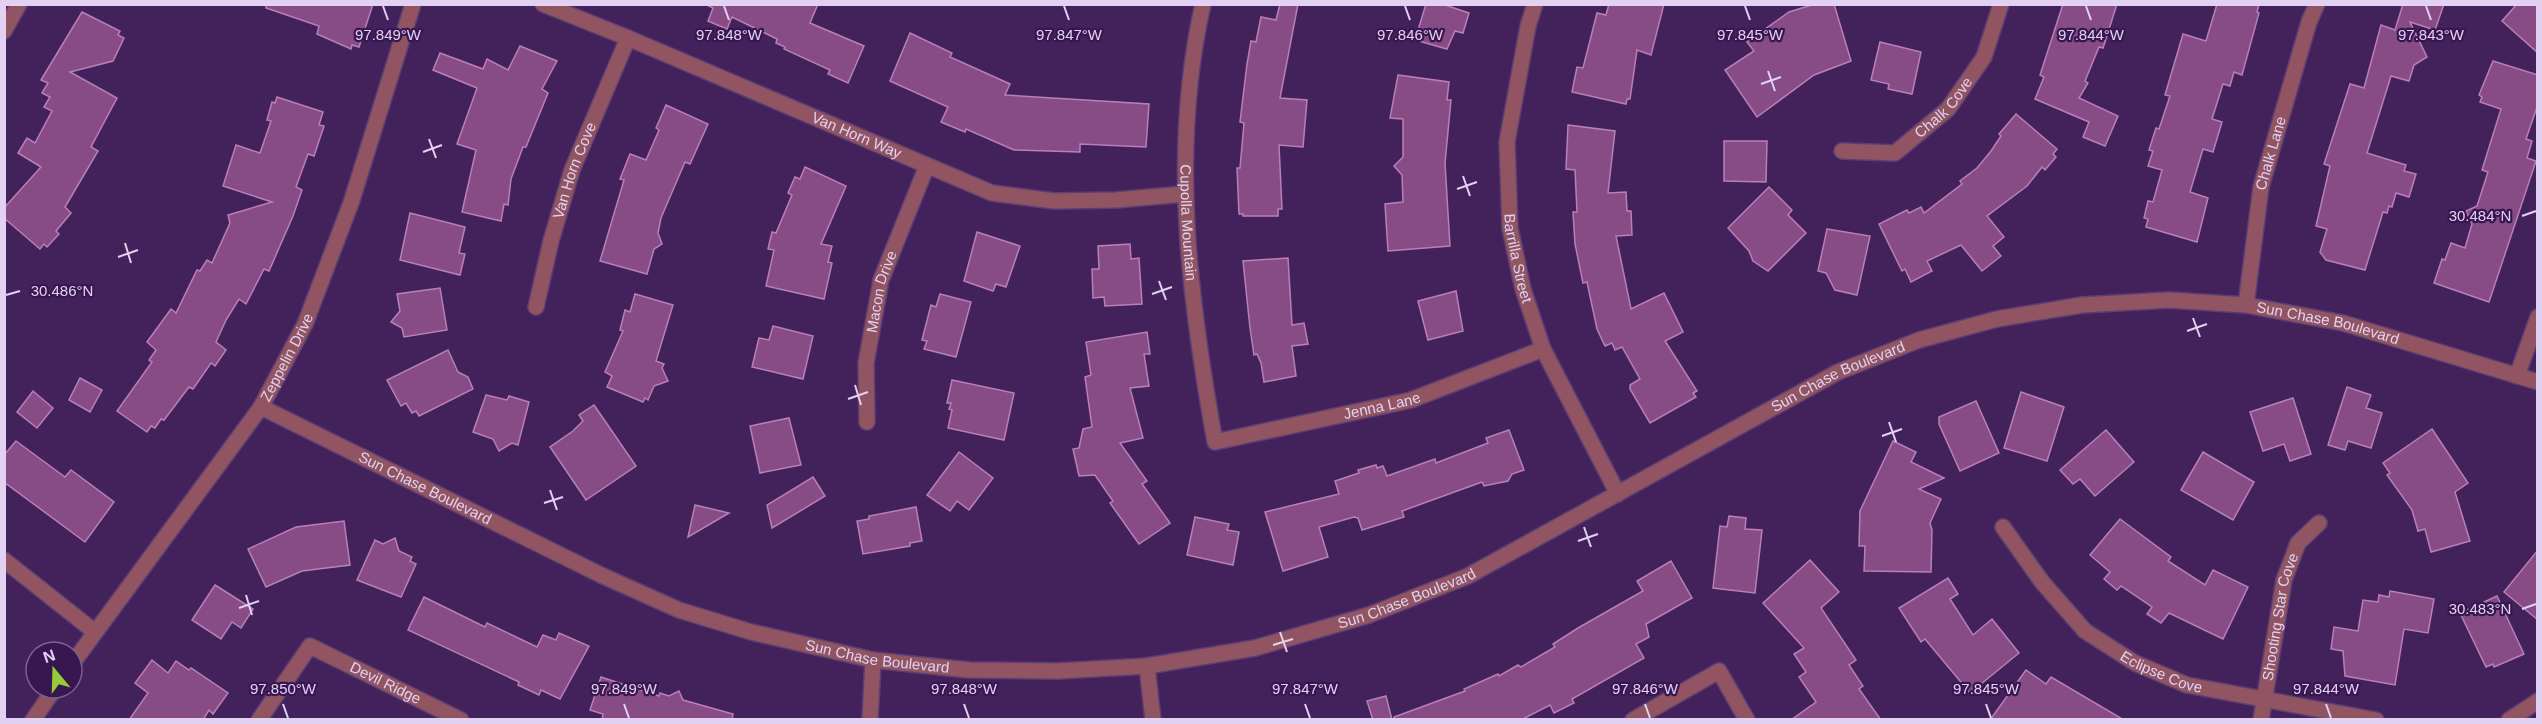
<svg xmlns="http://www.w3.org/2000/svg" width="2542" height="724" font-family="Helvetica,sans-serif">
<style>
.building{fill:#874b86;stroke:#b980b7;stroke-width:1.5}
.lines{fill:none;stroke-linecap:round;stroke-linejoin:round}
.minor-casing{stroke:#5d3e74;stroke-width:18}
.minor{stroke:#905560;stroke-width:15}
.ticks{fill:none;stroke:#e3d1f4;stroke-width:2}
.labels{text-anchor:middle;stroke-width:4.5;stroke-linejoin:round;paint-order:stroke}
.street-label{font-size:15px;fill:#e3d1f4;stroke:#381750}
.ticks-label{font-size:15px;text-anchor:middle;fill:#e3d1f4;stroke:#381750;stroke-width:4.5;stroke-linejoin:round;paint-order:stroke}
</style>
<rect width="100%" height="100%" fill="#43225c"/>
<g class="building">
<polygon points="266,4 373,4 359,47 352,45 351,49 317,34 319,26 266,8"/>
<polygon points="705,4 818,4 810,23 864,46 848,83 828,74 830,70 784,49 785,47 776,43 777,39 732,17 727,29 708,21 713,8"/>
<polygon points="1280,4 1298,4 1280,98 1307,100 1303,147 1279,145 1282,209 1278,209 1278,216 1243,216 1243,214 1239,214 1237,168 1240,168 1244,123 1240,122 1247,64 1251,41 1256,42 1261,17 1276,20"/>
<polygon points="1426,4 1442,4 1469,13 1463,33 1455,31 1447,49 1415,40"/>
<polygon points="1609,4 1664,4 1651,55 1637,50 1630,99 1627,99 1626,104 1572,92 1577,67 1583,68 1597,13 1606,15"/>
<polygon points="1815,4 1834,4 1851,61 1814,75 1757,117 1725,70 1754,51 1747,42 1789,12"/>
<polygon points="2063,4 2117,4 2103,48 2099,47 2085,81 2088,83 2079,98 2118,116 2105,146 2083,137 2089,122 2035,99 2044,77 2040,75"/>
<polygon points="2217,4 2259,4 2257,12 2259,13 2242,75 2234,72 2230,86 2223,84 2212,119 2222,122 2213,152 2203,149 2190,192 2208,198 2197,242 2146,227 2148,219 2144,218 2148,201 2153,202 2162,170 2148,166 2153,151 2149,150 2156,128 2159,129 2170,96 2165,95 2183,34 2206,41"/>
<polygon points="2403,4 2444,4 2435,30 2410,22 2427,57 2414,65 2409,81 2391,76 2367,153 2406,165 2404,171 2416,174 2409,197 2396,193 2392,207 2389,206 2387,213 2383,212 2365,270 2326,260 2320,252 2327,229 2316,226 2330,166 2324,164 2350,84 2364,88 2381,25 2395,30"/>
<polygon points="2517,4 2538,4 2538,53 2502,21"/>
<polygon points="82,12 120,31 118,35 124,38 113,61 70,72 117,98 91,147 98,151 65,207 71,213 56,231 59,234 47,247 44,244 40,249 4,218 4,208 41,167 18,153 27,138 35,143 52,111 44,107 50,97 42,93 48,83 41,80"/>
<polygon points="910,33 952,53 950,57 1010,84 1005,95 1149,104 1146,147 1080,144 1080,152 1014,150 966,129 965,132 941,122 948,107 890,81"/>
<polygon points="1880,42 1921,52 1912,94 1888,89 1889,84 1871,80"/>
<polygon points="520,46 557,61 542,89 548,93 526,147 523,147 511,179 508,205 504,204 501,221 462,212 476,150 457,144 477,88 433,70 440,53 483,69 487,59 508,70"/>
<polygon points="2493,61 2538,75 2538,104 2526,139 2532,141 2527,158 2536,161 2489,302 2434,283 2442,259 2445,260 2451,243 2465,248 2472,224 2466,211 2477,206 2488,172 2482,170 2501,109 2480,102 2482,97 2479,95"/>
<polygon points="1398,75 1449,82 1447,100 1451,100 1445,163 1450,246 1388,251 1385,204 1403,202 1402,175 1394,166 1403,157 1403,119 1390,118"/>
<polygon points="277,97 323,112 319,125 324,126 314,156 308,154 296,187 302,190 293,216 269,271 264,269 246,304 239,299 226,320 216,342 226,350 215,366 211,363 193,389 189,387 164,420 161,419 155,428 151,426 147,432 117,411 152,362 149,360 156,350 147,342 171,309 176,313 197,270 200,271 207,260 212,263 230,223 228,215 272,202 223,186 236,145 260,153 271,121 267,120 272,102 275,103"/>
<polygon points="666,105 708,124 690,164 685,162 661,218 658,233 662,244 654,249 647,274 600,261 624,180 620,179 630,154 646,160 659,130 656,128"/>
<polygon points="2016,114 2057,149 2053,154 2056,157 2045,170 2042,167 2027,186 1987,216 2004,237 1993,246 2001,256 1982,271 1961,245 1927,261 1932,271 1911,282 1905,269 1902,271 1879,224 1907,210 1909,213 1921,207 1924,213 1962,184 1960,181 1977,168 1991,151 2001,136 1999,134"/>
<polygon points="1568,125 1615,131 1608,193 1626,192 1627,211 1631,211 1632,235 1616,236 1631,309 1664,293 1683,332 1665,341 1697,391 1693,393 1696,397 1650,423 1630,389 1630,385 1640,379 1622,347 1615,350 1612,343 1605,346 1597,329 1587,282 1583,283 1575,244 1573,212 1577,212 1575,170 1566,169"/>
<polygon points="1724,141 1767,141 1766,182 1724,181"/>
<polygon points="805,167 846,186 821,244 832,246 828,262 832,263 824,299 766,286 774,250 768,249 772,232 776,233 792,195 788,193 795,177 800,179"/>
<polygon points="1769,187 1792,210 1788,215 1806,233 1768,271 1753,261 1749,251 1728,228"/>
<polygon points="410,213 465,227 459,253 465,254 460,275 400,260"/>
<polygon points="1827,229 1870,236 1857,295 1835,290 1826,273 1818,271"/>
<polygon points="977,232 1020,246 1006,287 996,284 993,291 964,281"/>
<polygon points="1130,244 1131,259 1139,258 1142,304 1105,306 1104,297 1093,298 1092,269 1099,269 1098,246"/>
<polygon points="1288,258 1292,325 1304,323 1308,344 1292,346 1296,376 1264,382 1261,363 1257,354 1254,355 1250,328 1243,261"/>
<polygon points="440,288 447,330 404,337 402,328 391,322 400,311 397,294"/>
<polygon points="1456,291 1463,331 1428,340 1418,301"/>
<polygon points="635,294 673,305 656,361 664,364 662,368 668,381 654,386 648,400 645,398 643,402 607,387 612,376 605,372 623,331 620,330 625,310 630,312"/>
<polygon points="940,294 971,302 956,357 924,349 927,341 922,340 931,305 936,307"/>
<polygon points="773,326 813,336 803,379 752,367 759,338 769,340"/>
<polygon points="1147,332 1150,354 1144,354 1149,386 1130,388 1143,438 1120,443 1147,481 1142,484 1170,523 1139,544 1110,503 1113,501 1095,475 1079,476 1073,449 1079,448 1083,429 1092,427 1085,377 1091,375 1086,342"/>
<polygon points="448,350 458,372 468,377 473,389 419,416 416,411 412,413 406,403 401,406 387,380"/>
<polygon points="80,378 102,390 90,412 69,400"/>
<polygon points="952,380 1014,393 1004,440 948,428 952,410 949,409 951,403 947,403"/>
<polygon points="2347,387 2371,395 2366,408 2382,413 2371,448 2348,441 2345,450 2328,445"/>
<polygon points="33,391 53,408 37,428 17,412"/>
<polygon points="2021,392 2064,407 2047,461 2004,448"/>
<polygon points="486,395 507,400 509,396 529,402 518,445 512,443 499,451 493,439 473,432"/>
<polygon points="2293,398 2311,454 2290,461 2284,444 2263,451 2250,412"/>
<polygon points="1976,401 1999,453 1960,471 1939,424 1939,417"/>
<polygon points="594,405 636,466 586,500 550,447 573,431 583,421 579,415"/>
<polygon points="789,418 801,465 760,473 750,426"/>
<polygon points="2432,429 2468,483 2455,492 2470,541 2431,552 2425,529 2418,531 2412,510 2387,475 2390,473 2383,463"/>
<polygon points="1509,430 1524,470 1512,474 1508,481 1484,486 1482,482 1402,511 1404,517 1362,530 1358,518 1354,517 1319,527 1328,557 1283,571 1265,512 1339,494 1335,481 1359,473 1358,470 1376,465 1377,468 1383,466 1387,476 1435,459 1436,463 1488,443 1486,438"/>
<polygon points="2106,430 2134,462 2095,496 2080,479 2073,484 2060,470"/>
<polygon points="16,441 65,477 71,470 114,502 85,542 4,482 4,455"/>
<polygon points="1893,441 1916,452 1911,462 1944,478 1919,489 1941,499 1930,523 1932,530 1931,572 1864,571 1865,546 1859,546 1860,511"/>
<polygon points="959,452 993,478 969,510 957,501 950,511 927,495"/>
<polygon points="2203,452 2254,482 2233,520 2181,490"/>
<polygon points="813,477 825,496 772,528 767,505"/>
<polygon points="695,505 729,513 688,537"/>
<polygon points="916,507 922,541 910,543 910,546 863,554 857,521 869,519 869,516"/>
<polygon points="1729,516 1746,518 1745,529 1762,530 1755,593 1713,588 1720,526 1727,527"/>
<polygon points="1195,517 1229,524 1227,530 1239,532 1233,565 1187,555"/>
<polygon points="2120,519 2171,557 2168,561 2205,585 2213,570 2248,587 2223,639 2169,613 2161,623 2147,614 2152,607 2121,586 2117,590 2104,579 2110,572 2090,555"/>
<polygon points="344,521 350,565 302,571 266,587 248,549 296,527"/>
<polygon points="395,538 399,551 412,557 410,561 416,564 401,597 357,580 375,540 383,544"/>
<polygon points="2538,550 2538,620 2504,592"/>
<polygon points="1810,560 1839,592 1821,608 1856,660 1849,665 1863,686 1859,689 1881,720 1791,720 1816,702 1799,677 1806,672 1794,654 1804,648 1763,603"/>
<polygon points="1671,561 1692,598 1646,624 1649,637 1636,644 1644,658 1572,699 1574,703 1554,713 1550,705 1521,720 1394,720 1394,717 1465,691 1464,689 1498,674 1499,676 1518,665 1521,667 1555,647 1553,644 1578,628 1643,591 1637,581"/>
<polygon points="1948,578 1958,594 1950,599 1973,635 1992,619 2019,653 1970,693 1925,639 1921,642 1899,608"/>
<polygon points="215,585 253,609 241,628 232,622 221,639 192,620"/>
<polygon points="2390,591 2434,599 2428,633 2404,629 2395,685 2345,676 2343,651 2331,649 2334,627 2358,631 2363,600 2378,602 2379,595 2389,597"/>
<polygon points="2497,596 2524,654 2494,667 2493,664 2486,667 2460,613"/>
<polygon points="424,597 485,627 487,623 537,647 543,635 556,640 559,633 589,646 560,699 541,690 539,695 518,685 519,682 408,630"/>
<polygon points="152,660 168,673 176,661 189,670 191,668 228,693 213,714 209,710 203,720 129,720 148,693 135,683"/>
<polygon points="2026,670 2046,684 2051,677 2124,720 1990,720"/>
<polygon points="601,677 659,696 660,693 669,696 679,691 683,700 733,714 732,720 602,720 603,714 590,710"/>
<polygon points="1386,696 1392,720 1373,720 1367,701"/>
</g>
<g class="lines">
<defs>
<g id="minor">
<path id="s1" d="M543,4l85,34 364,155 62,8 61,-1 70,-6"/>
<path id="s2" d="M1203,4c-33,145 -14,294 12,438l196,-42 132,-51"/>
<path id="s3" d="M1535,4l-7,22 -21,116 3,86 13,61 20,60 75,145"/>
<polyline points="4,31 19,4"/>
<path id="s4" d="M1842,151l53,2 53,-44 36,-52 17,-53"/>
<path id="s5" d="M2246,305l15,-118 48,-165 8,-18"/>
<path id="s6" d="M536,307l15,-66 21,-71 56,-132"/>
<polyline points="2517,376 2538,317"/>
<path id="s7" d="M261,407l342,169 76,34 72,22 122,28 96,10 89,1 89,-5 108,-18 114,-33 99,-39 370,-204 81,-32 78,-21 85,-14 87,-5 77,5 97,18 195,59"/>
<path id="s8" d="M867,422l-1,-59 15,-83 45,-112"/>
<path id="s9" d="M2003,527l39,55 43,49 50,32 52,22 189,35"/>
<polyline points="4,560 95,632"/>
<path id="s10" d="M72,664l189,-257 44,-83 46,-121 62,-199"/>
<polyline points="1147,666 1153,720"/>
<polyline points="33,720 55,688"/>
<path id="s11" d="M259,720l51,-74 151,74"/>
<polyline points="870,720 873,660"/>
<polyline points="1633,720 1719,671 1747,720"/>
<path id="s12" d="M2261,720l23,-140 14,-37 21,-20"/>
<polyline points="2509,720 2538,701"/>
</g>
</defs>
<use href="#minor" class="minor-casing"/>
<use href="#minor" class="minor"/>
</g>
<path class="ticks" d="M383,6l5,14M724,6l5,14M1064,6l5,14M1405,6l5,14M1745,6l5,14M2086,6l5,14M2426,6l5,14M1768,71l7,20M1761,84l20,-7M429,139l7,19M423,152l19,-7M1463,176l7,20M1457,189l20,-7M2522,216l14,-5M125,243l6,20M118,257l20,-7M1159,281l7,19M1152,294l20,-7M6,295l14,-4M2193,318l7,19M2187,331l20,-7M855,385l6,20M848,399l20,-7M1889,422l7,20M1882,436l20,-7M550,490l7,20M544,503l19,-6M1584,527l7,20M1578,541l20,-7M246,595l6,20M239,608l20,-7M2522,609l14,-5M1280,632l7,20M1273,645l20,-6M283,704l5,14M624,704l5,14M964,704l5,14M1305,704l5,14M1645,704l5,14M1986,704l5,14M2326,704l5,14"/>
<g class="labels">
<g class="street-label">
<text dy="5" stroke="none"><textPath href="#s4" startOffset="120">Chalk Cove</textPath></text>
<text dy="5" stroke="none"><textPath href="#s1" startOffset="340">Van Horn Way</textPath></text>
<text dy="5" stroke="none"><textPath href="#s5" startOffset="154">Chalk Lane</textPath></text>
<text dy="5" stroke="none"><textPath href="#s6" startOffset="142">Van Horn Cove</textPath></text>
<text dy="5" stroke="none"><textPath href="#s2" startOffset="220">Cupolla Mountain</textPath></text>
<text dy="5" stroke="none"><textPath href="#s3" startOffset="258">Barrilla Street</textPath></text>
<text dy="5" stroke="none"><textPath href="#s8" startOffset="132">Macon Drive</textPath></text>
<text dy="5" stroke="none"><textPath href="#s7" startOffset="2199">Sun Chase Boulevard</textPath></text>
<text dy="5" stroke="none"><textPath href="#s10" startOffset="375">Zeppelin Drive</textPath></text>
<text dy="5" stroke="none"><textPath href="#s7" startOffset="1695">Sun Chase Boulevard</textPath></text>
<text dy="5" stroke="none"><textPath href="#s2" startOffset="612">Jenna Lane</textPath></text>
<text dy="5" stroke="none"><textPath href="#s7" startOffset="183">Sun Chase Boulevard</textPath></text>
<text dy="5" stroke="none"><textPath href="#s7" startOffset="1209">Sun Chase Boulevard</textPath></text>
<text dy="5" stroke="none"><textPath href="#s12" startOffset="105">Shooting Star Cove</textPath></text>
<text dy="5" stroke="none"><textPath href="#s7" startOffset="669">Sun Chase Boulevard</textPath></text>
<text dy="5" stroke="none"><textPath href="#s9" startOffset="220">Eclipse Cove</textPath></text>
<text dy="5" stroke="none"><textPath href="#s11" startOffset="174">Devil Ridge</textPath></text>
</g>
</g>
<g class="ticks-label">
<text x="388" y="40">97.849°W</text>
<text x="1069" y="40">97.847°W</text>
<text x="1410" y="40">97.846°W</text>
<text x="729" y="40">97.848°W</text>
<text x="1750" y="40">97.845°W</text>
<text x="2091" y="40">97.844°W</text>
<text x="2431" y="40">97.843°W</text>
<text x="2480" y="221">30.484°N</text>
<text x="62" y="296">30.486°N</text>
<text x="2480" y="614">30.483°N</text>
<text x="283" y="694">97.850°W</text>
<text x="624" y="694">97.849°W</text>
<text x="964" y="694">97.848°W</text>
<text x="1305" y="694">97.847°W</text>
<text x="1645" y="694">97.846°W</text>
<text x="1986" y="694">97.845°W</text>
<text x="2326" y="694">97.844°W</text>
</g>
<rect width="2542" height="724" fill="none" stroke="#e3d1f4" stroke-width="12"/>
<g transform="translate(54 670) rotate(341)"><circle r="28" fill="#381750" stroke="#7c6192" stroke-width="1.5"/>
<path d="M0-4.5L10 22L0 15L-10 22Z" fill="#96cc3a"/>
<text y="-9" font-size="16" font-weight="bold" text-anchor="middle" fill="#e3d1f4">N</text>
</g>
</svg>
